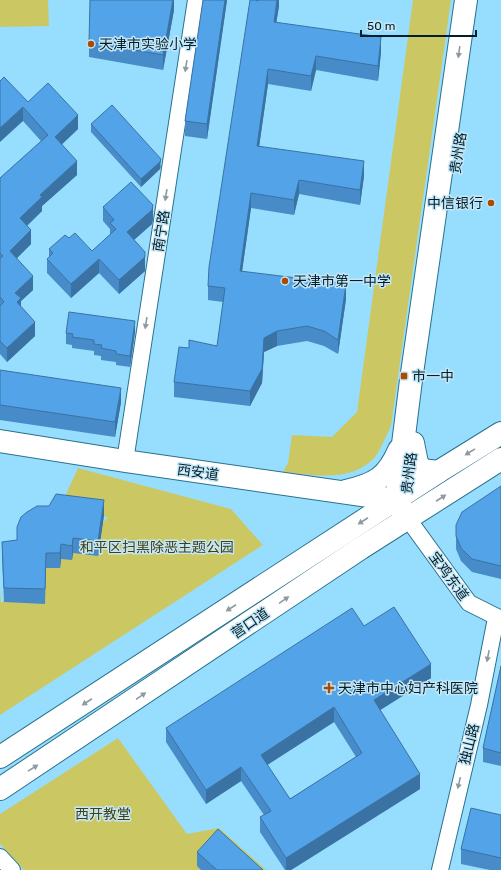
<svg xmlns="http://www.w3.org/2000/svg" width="501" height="870" font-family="Rubik,'Noto Sans SC',sans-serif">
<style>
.green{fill:#cbc864}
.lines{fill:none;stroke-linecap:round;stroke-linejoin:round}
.street-casing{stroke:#28728e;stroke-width:18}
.secondary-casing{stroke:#28728e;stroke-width:24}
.primary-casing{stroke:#28728e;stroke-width:24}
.street{stroke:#fff;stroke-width:16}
.secondary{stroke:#fff;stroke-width:22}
.primary{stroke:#fff;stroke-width:22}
.wall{fill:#478cc8;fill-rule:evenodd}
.shaded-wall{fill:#3a72a3}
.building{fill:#53a3e9;stroke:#3a72a3;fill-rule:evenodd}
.oneway{fill:#8d9a9f}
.poi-dot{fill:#ab4b03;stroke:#c4e6f6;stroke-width:1.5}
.labels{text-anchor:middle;stroke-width:3;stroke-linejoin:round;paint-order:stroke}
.poi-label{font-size:14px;fill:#011f2a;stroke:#c4e6f6;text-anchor:start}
.street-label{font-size:14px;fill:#011f2a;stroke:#c4e6f6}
.park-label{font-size:14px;fill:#424013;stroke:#c4e6f6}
</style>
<rect width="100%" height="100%" fill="#97defe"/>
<g class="green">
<polygon points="0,0 48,0 49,26 0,27"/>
<path d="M413,0h38l-60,426c-5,10 -10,23 -16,31 -23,26 -61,18 -92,15l5,-9 4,-28 40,2 25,-25z"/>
<polygon points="78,468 231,509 263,545 0,715 0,589 1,603 108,518 65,496"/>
<polygon points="118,738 187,834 219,828 266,870 24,870 0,844 0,814"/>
</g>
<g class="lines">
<defs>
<g id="street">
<polyline points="125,461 196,0"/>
<polyline points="408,519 469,603 501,619"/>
<polyline points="0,857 12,870"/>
<polyline points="440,870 479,705 496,618"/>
</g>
<g id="secondary">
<polyline points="0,441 125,461 396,500"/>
<polyline points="413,443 417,463 422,470 438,472"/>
<path d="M346,491c29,-7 41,-13 53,-41"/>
<polyline points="404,513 396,500 411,380 466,0"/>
</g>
<g id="primary">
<polyline points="0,757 438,472 501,433"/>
<polyline points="0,789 361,548 501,459"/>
</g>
</defs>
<use href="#street" class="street-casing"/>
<use href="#secondary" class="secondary-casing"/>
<use href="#primary" class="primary-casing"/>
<use href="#street" class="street"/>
<use href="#secondary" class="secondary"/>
<use href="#primary" class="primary"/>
</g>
<g class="wall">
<polygon points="174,0 174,10 163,70 89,57 89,42"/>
<polygon points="203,0 227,0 207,139 185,136 185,121"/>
<polygon points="279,0 279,6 276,23 381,52 378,81 316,70 311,91 268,84 259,147 364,176 360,205 299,194 294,215 251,208 242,271 346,299 338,354 324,346 307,341 277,346 264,352 262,383 250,406 174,397 174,382 189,348 217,346 223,302 208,300 208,286 258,1"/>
<polygon points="0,81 28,102 78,129 62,144 77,175 42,206 42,211 27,226 31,244 17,258 33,290 21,301 21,307 35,336 7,362 0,354 0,178 41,141 23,121"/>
<polygon points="91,124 161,166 160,169 141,187 91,132"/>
<polygon points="103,207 153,219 152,224 134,240 145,266 145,271 119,294 99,273 71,298 47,273 47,259 49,257 49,249 69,238 92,251 110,235 110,229 103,221"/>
<polygon points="135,332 130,367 116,365 116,362 101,360 101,356 94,355 94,351 72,348 72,345 66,344 66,333"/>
<polygon points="0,370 121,402 115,437 0,420"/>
<polygon points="501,486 501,579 472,572 461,561 456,549 456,536"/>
<polygon points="104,515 98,556 73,553 72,560 61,559 60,568 46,568 45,604 4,602 2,557 2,542 17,540"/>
<path d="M364,626l67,52 -51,32 40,79 -129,81h-6l-25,-38v-15l4,-2 -23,-34 -35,23 -40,-62v-14zM334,722l22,35 -66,42 -23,-34z"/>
<polygon points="501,666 501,766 483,762 483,748"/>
<polygon points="501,815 501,870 490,870 461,864 461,849"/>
<polygon points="197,852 263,870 201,870 197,866"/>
</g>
<g class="shaded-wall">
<polygon points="173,0 174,0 174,10 163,70 163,55"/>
<polygon points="225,0 227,0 207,139 207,124"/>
<polygon points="277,0 279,0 279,6 274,37 274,22"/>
<polygon points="381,37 381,52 378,81 378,66"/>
<polygon points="316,56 316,70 311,91 311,76"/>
<polygon points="268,69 268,84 257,161 257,146"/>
<polygon points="23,107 23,121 0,142 0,128"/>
<polygon points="78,115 78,129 55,151 55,137"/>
<polygon points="161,159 160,169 141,187 141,179"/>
<polygon points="77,161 77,175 42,206 42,211 20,232 20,218 40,195"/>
<polygon points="364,161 364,176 360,205 360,190"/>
<polygon points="299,180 299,194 294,215 294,200"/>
<polygon points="251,193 251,208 240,286 240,271"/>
<polygon points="153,205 153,219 152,224 127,246 127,232"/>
<polygon points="31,230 31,244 10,265 10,251"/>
<polygon points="145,252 145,271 119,294 119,280"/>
<polygon points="99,259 99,273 71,298 71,284"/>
<polygon points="33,276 33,290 21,301 21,312 17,306 15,293"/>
<polygon points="346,284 346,299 338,354 338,340"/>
<polygon points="135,321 135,332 130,367 130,356"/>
<polygon points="35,322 35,336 7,362 7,348"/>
<polygon points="277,331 277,346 264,352 262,383 250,406 250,391 264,338"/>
<polygon points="121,388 121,402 115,437 115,422"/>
<polygon points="104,500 104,515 98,556 98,541"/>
<polygon points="73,538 73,553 72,560 72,546"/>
<polygon points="61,544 61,559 60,568 60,553"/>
<polygon points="431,664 431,678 374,714 374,700"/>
<polygon points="334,707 334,722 261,769 261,755"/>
<polygon points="241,767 241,781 206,804 206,790"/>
<polygon points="420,774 420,789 291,870 286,870 286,858"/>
</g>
<g class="building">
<polygon points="90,0 173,0 163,55 89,42"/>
<polygon points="203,0 225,0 207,124 185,121"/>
<polygon points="250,0 255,0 258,1 258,0 277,0 274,22 381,37 378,66 316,56 311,76 268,69 257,146 364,161 360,190 299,180 294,200 251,193 240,271 346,284 338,340 324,331 307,326 277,331 264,338 262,369 250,391 174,382 179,347 189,348 189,340 217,346 225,288 208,286 209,267"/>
<polygon points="4,77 28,102 48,83 78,115 55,137 77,161 40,195 42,197 20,218 31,230 10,251 33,276 15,293 21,298 17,302 35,322 7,348 0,341 0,306 4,302 0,297 0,258 3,256 0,253 0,178 48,135 23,107 0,128 0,81"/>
<polygon points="112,105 161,159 160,162 141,179 91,124"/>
<polygon points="131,182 153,205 152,210 127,232 145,252 145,257 119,280 99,259 71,284 47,259 53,253 49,249 65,235 69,238 75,233 92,251 116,229 110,223 114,220 103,207"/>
<polygon points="69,312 135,321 130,356 116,354 116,351 101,348 102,345 94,344 94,340 72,337 73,334 66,333"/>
<polygon points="0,370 121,388 115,422 0,405"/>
<polygon points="501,486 501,566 472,559 461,548 456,536 456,525 462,512"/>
<polygon points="56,494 104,500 98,541 73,538 72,546 61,544 60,553 46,553 45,589 4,588 2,542 17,540 17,527 21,517 27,512 37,506 49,506"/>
<path d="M394,607l37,57 -57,36 46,74 -134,84 -26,-41 11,-6 -30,-44 -35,23 -40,-62 186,-120 12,18zM334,707l28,46 -72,46 -29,-44z"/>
<polygon points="501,666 501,753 483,748"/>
<polygon points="471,808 501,815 501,858 461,849"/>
<polygon points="218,829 263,870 217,870 197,852"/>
</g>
<defs><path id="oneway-solid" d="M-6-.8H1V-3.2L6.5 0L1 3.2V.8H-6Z"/></defs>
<g class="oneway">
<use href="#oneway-solid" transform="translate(459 52) rotate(98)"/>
<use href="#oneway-solid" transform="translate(186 66) rotate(99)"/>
<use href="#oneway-solid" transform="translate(166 195) rotate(99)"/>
<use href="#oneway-solid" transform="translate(146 323) rotate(99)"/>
<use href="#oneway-solid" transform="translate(470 452) rotate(148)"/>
<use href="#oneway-solid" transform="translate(441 498) rotate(-33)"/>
<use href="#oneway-solid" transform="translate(363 521) rotate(147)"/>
<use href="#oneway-solid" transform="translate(284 600) rotate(-34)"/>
<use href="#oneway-solid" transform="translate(231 608) rotate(147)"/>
<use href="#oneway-solid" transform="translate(488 656) rotate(101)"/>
<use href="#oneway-solid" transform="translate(141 696) rotate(-34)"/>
<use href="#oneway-solid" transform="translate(87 702) rotate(147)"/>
<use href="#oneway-solid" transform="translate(33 768) rotate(-32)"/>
<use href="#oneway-solid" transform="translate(459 783) rotate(103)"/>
</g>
<g class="poi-dot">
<circle cx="91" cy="44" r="4"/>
<circle cx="491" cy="203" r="4"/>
<circle cx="285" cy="281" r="4"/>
<rect x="400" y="372" width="8" height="8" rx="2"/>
<path d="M327 682h4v4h4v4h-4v4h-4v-4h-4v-4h4z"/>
</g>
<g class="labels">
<g class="poi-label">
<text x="99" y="49">天津市实验小学</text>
<text x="483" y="208" text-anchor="end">中信银行</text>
<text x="293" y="286">天津市第一中学</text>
<text x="412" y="381">市一中</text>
<text x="338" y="693">天津市中心妇产科医院</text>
</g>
<g class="street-label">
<text transform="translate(458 153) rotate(-81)" y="5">贵州路</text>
<text transform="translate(161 231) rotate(-81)" y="5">南宁路</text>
<text transform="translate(198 472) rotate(8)" y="5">西安道</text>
<text transform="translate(409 473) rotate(-83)" y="5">贵州路</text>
<text transform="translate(449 576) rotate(54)" y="5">宝鸡东道</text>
<text transform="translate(250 623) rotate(-34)" y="5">营口道</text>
<text transform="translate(469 744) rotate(-76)" y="5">独山路</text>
</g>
<g class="park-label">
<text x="157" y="552">和平区扫黑除恶主题公园</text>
<text x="103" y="819">西开教堂</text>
</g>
</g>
<path d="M361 30v6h115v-6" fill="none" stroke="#011f2a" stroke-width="2"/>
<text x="367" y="30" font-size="12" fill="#011f2a" stroke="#c4e6f6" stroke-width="3" paint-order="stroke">50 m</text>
</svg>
